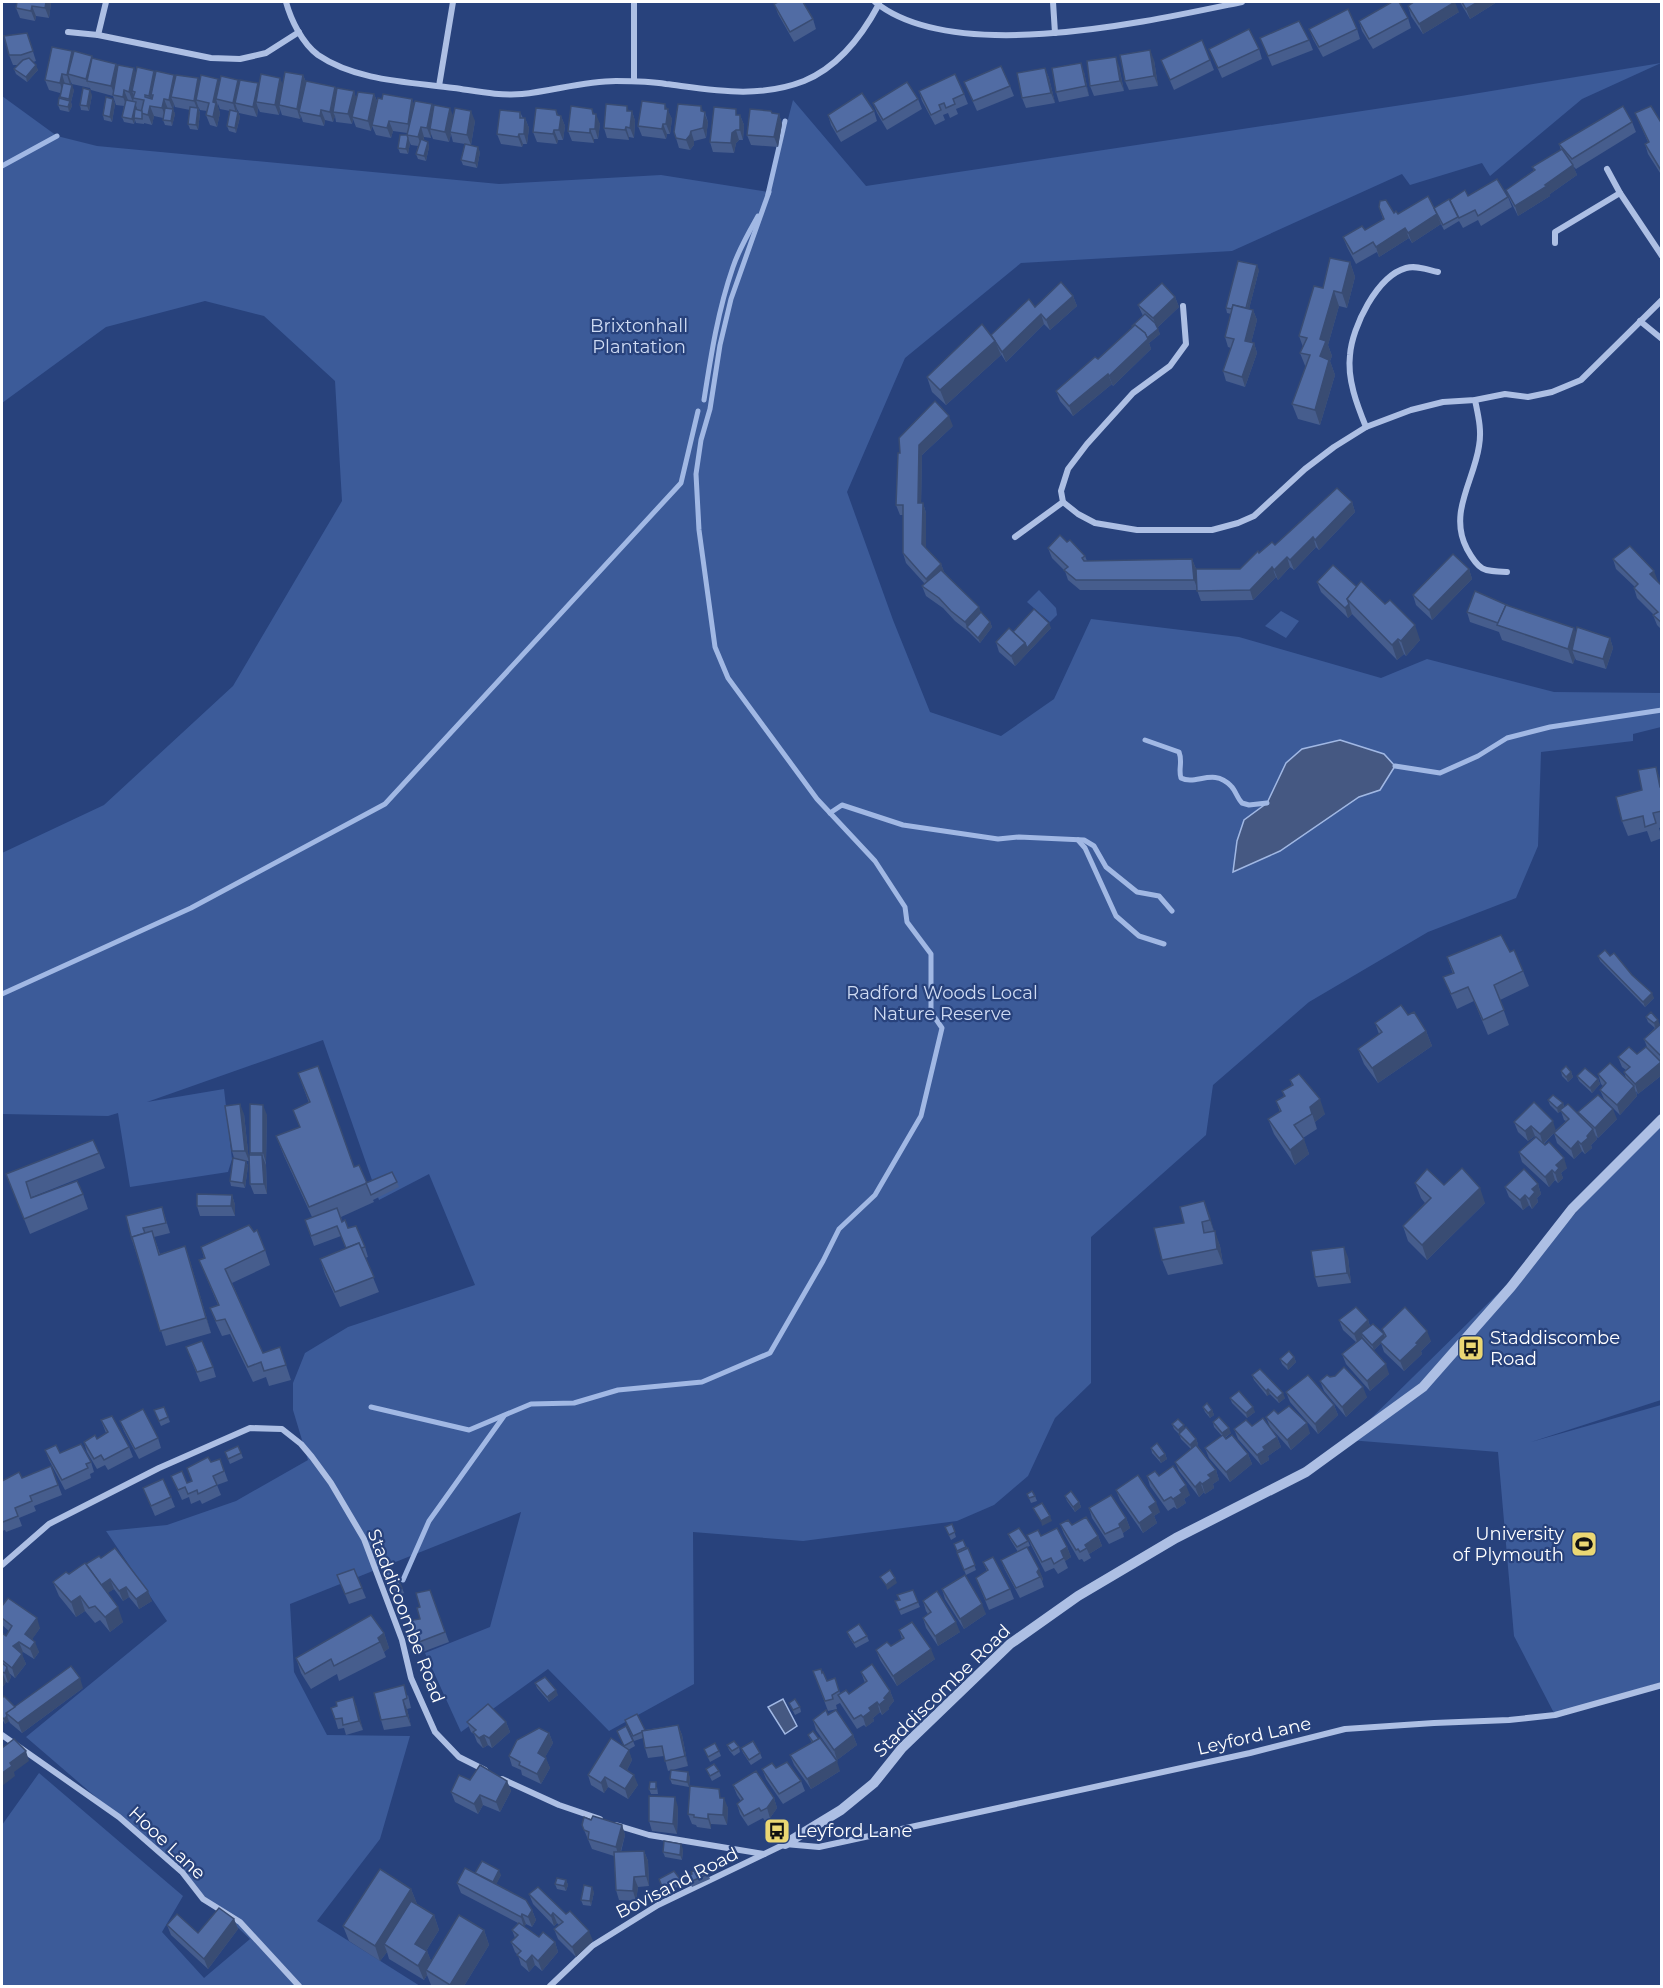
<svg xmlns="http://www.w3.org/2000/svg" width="1663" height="1988" font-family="Montserrat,sans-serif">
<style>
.green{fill:#3c5b99}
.water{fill:#455882;stroke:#a1b8e4;stroke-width:1.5}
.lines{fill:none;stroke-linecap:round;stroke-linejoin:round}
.stream{stroke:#a1b8e4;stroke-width:5}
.minor{stroke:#adbfe4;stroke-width:6}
.tertiary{stroke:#adbfe4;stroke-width:10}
.wall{fill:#465d8d}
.shaded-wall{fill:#394c73}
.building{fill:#516ca4;stroke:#394c73;stroke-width:1.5}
.labels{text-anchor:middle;stroke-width:4.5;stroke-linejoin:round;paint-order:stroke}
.park-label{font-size:18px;fill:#cfdbf3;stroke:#28427c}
.poi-label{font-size:18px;fill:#fff;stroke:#28427c;text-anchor:start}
.street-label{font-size:18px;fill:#fff;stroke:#28427c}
</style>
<rect width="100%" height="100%" fill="#28427c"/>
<g class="green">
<polygon points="1661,63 1582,99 1490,176 1482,163 1410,185 1402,174 1232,251 1021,263 905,358 847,492 893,620 930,712 1001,736 1054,699 1091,619 1239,637 1381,678 1427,659 1554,692 1661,693 1661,727 1633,734 1633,741 1541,752 1538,846 1516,898 1428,932 1309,1002 1213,1085 1206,1135 1091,1237 1091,1383 1055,1418 1028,1476 994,1505 957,1521 803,1541 693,1532 694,1684 609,1731 548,1669 461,1732 425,1653 490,1627 521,1512 290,1604 294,1672 327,1735 410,1736 380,1839 317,1921 420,1986 2,1986 2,1825 39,1773 183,1896 162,1932 204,1978 250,1939 119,1817 26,1737 167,1621 106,1531 167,1525 236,1501 308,1460 293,1410 293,1383 305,1353 348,1327 475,1285 429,1174 379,1200 323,1040 147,1102 224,1089 232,1159 228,1172 130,1187 118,1113 108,1116 2,1114 2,853 104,805 233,686 342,501 335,381 264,316 205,301 106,327 2,403 2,96 57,136 97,146 499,184 661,175 769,192 793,100 866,186 1461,96"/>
<polygon points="1039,590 1056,608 1057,615 1050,622 1027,602"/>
<polygon points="1281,611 1299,621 1286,638 1265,626"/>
<polygon points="1661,1120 1661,1400 1531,1442 1661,1405 1661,1682 1555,1715 1514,1636 1498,1452 1349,1440 1538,1254"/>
</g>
<g class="water">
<polygon points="1340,740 1384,754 1395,766 1380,790 1359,797 1280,851 1233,872 1237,841 1244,820 1267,803 1286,763 1302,749"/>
<polygon points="783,1699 797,1726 785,1734 768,1707"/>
</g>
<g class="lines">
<g class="stream">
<polyline points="2,166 57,136"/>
<polyline points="768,194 785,121"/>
<path d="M704,400c7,-45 14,-90 29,-133 6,-18 16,-35 25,-51"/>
<path d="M1145,740l34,12c4,10 -1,17 2,26 15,8 32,-11 50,8 5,5 6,12 11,17l7,2 18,-2"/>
<polyline points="1395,766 1440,773 1478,756 1507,738 1550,727 1662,710"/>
<polyline points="830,813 842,805 903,825 998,839 1019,837 1084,840 1094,846 1106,867 1137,892 1159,896 1172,911"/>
<polyline points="1078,840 1085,848 1116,916 1139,936 1164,944"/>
<polyline points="2,994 191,908 385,804 681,483 698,411"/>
<polyline points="371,1407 469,1430 531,1404 574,1403 618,1390 702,1382 770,1353 823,1261 839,1229 875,1195 921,1116 942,1028 931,1012 931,954 907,922 905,907 875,861 817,799 728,678 715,647 699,530 696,474 701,440 710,409 720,345 731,299 769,192"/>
<polyline points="403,1580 429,1521 504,1416"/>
</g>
<g class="minor">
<path d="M286,2c5,18 16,41 32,53 38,26 92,27 136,33 22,3 45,8 68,6 31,-3 62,-13 94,-13 16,0 33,0 50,3 47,6 92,15 138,-3 34,-14 58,-45 75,-77"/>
<polyline points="634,2 634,81"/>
<path d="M875,2c79,64 275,19 367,0"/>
<polyline points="1053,2 1055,33"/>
<polyline points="68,32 98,35 211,58 240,59 266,53 299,32"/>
<polyline points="98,35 106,2"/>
<polyline points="439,86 453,2"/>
<polyline points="1607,169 1620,193 1662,256"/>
<polyline points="1555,243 1555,232 1620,193"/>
<polyline points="1640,321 1662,339"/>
<path d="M1475,400c3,15 7,30 4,46 -5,35 -31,67 -12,103 12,22 16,22 40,23"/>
<path d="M1366,427c-9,-22 -19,-48 -16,-72 2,-28 27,-79 56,-87 11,-3 22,2 32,4"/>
<polyline points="1063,502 1078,514 1095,523 1137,530 1212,530 1238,523 1254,516 1305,469 1334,447 1366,427 1411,410 1443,402 1475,400 1505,394 1528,397 1552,392 1581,380 1662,300"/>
<polyline points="1015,537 1063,502 1061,491 1068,469 1087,444 1133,393 1170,366 1186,344 1183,306"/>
<polyline points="2,1565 49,1524 159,1468 250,1428 282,1429 301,1444 312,1457 331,1483 364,1539 402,1640 411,1678 435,1732 459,1757 485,1770"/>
<polyline points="2,1735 119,1817 182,1872 203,1899 240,1922 299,1986"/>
<polyline points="502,1779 559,1805 600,1819"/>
<polyline points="616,1825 649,1835 764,1854"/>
<polyline points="550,1986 592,1946 658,1905 785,1844 819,1847 1250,1753 1345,1729 1434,1723 1509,1720 1555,1715 1662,1685"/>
</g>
<polyline class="tertiary" points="785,1844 841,1810 874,1783 902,1748 1010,1644 1078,1596 1176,1538 1306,1472 1423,1387 1511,1287 1572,1209 1662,1119"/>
</g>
<g class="wall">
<polygon points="774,2 803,2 813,19 816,29 794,42 778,14"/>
<polygon points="1460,2 1497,2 1470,19"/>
<polygon points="51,3 49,18 36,16 35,21 20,18 16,8"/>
<polygon points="1408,6 1459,12 1423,34 1411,16"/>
<polygon points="1408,18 1411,28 1373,49 1362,31 1359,21"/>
<polygon points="1309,29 1357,29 1360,39 1323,57 1313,39"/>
<polygon points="27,33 36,61 33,62 38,70 27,82 16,74 14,69 18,65 13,65 9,55"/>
<polygon points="1260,38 1309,40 1313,50 1272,66"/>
<polygon points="1209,49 1259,49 1262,59 1222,78"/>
<polygon points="72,51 73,54 116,64 118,67 136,74 154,71 155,73 174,75 175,78 200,83 220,84 238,80 239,84 258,83 259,87 283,84 303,75 306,82 335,87 337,91 354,91 356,99 374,94 377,101 382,99 412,99 414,105 432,104 434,109 453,115 475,121 471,145 480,152 477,168 463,165 461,160 465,144 453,142 451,134 449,142 433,139 431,134 431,138 424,137 424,140 428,142 429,147 426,161 418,159 416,154 418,146 411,145 410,143 408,154 400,153 398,148 407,135 407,133 393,131 391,138 376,135 372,126 371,131 356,127 353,119 352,124 336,122 335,116 333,122 325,120 324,126 303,122 301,116 300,119 282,115 280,109 279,115 260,112 258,108 257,117 239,113 237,109 237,112 238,112 240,117 236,133 229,131 227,126 230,111 220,109 218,104 218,107 220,113 217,127 210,125 206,115 207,111 200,110 198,106 200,113 198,130 190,129 188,124 190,110 175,107 174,104 173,109 175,114 172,126 165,125 163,120 163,118 154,116 152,125 144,123 144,124 136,123 135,120 134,124 124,122 122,117 124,106 116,105 113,96 91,90 90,88 72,84 71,82 70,85 74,90 71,102 72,106 69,112 60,110 58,105 60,99 60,93 49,90 45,80"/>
<polygon points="1154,60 1158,86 1129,90 1125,81"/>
<polygon points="1161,60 1210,60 1214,70 1174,90"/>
<polygon points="1119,66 1124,91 1094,96 1090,86"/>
<polygon points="1045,68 1049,78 1055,103 1026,108 1022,98"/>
<polygon points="1084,72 1089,96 1059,102 1056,92"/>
<polygon points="964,82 1010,86 1014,96 977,111"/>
<polygon points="919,91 964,94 968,104 956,109 958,114 950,118 948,113 943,115 945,120 935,125 922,101"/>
<polygon points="92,95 89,111 81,110 80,105"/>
<polygon points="113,99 115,104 112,122 104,120 103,115"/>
<polygon points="918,99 922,109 887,130 877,113 873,103"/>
<polygon points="667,109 672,119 670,134 667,134 666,139 642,136 638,126"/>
<polygon points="556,110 558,115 561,116 565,126 563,140 558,140 557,144 537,142 533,132"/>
<polygon points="629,111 632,111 635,121 634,138 629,137 629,140 607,138 604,128"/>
<polygon points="874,111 877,121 841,142 831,125 828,115"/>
<polygon points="520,112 523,118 525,118 529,128 527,144 523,144 522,147 501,144 497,134"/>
<polygon points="704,112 705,112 708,122 706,138 694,141 694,145 690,150 679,148 676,138"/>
<polygon points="772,113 779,114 782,124 778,147 751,145 747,135"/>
<polygon points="1635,113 1662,124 1662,176 1648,154 1645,144 1648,142"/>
<polygon points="594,114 600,124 598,139 594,139 594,143 572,141 568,131"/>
<polygon points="738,115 740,115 744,125 743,140 739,140 736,143 734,153 713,152 710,142"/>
<polygon points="1632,122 1636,132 1576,169 1573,166 1577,175 1550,194 1550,196 1518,216 1510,200 1506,190 1534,170 1532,167 1561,150 1559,144"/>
<polygon points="1468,196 1508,197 1512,207 1481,226 1478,220 1463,228 1459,221 1444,230 1441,224 1412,243 1409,238 1379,257 1377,252 1356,264 1347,247 1343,237 1365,230 1383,219 1379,207 1398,214 1452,205"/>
<polygon points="1350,262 1355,277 1347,308 1339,306 1328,345 1332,356 1330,361 1335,375 1320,425 1298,419 1292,404 1306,368 1300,353 1303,347 1299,336 1323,288"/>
<polygon points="1259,270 1249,309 1253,310 1257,320 1251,343 1254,343 1257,353 1245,387 1226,381 1223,371 1231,348 1228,347 1225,337 1231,314 1227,313 1226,308"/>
<polygon points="1073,296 1077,306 1050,330 1044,324 1006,362 999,351 1001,355 946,405 932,392 927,377 992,336 1035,307"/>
<polygon points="1175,297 1179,307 1157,328 1160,334 1149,343 1151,349 1113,386 1112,384 1073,416 1060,401 1056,391 1098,359 1132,328 1132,326 1143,316 1138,305"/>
<polygon points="953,426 922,455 921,503 923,503 926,513 926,548 941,564 944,572 990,622 992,627 980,643 969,632 955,621 943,608 926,596 922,586 925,584 906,563 903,553 903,515 900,515 896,505 900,453"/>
<polygon points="1352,502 1355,512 1319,550 1316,547 1294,570 1290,567 1278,580 1276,577 1253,600 1201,601 1197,590 1080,590 1068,580 1065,571 1052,558 1048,548 1067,542 1085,556 1087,561 1192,559 1196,569 1240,569 1259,553 1275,545"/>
<polygon points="1613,559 1658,581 1657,582 1662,586 1662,630 1657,625 1653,615 1654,615 1637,598 1634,588 1635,587 1616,569"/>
<polygon points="1469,569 1472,579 1432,620 1416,605 1413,595"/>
<polygon points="1317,582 1357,587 1420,640 1406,656 1404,654 1397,660 1352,614 1348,618 1321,592"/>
<polygon points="1467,612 1576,633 1610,638 1613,648 1606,669 1576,660 1575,658 1573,664 1502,640 1499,632 1470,622"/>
<polygon points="1051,628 1015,666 999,652 996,642 1013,632"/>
<polygon points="1661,782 1662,827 1659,828 1662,838 1651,842 1647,831 1628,836 1622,821 1642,790"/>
<polygon points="1510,952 1523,971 1529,986 1500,1000 1509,1025 1488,1035 1474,1001 1457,1009 1443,977 1453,974 1447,957"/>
<polygon points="1598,956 1610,956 1632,975 1654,998 1645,1007 1600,961"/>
<polygon points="1408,1015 1426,1031 1432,1046 1378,1083 1364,1064 1358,1049 1379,1034 1375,1023"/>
<polygon points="1646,1017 1660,1025 1662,1023 1662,1075 1638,1094 1636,1091 1637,1096 1620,1115 1604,1099 1600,1090 1603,1086 1601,1084 1598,1074 1626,1078 1624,1072 1626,1070 1622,1067 1618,1057 1637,1054 1647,1047 1644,1039 1655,1028 1648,1022"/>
<polygon points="1561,1071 1571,1072 1573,1077 1568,1082 1562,1076"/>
<polygon points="298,1073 354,1167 367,1182 397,1182 399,1187 373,1200 374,1202 341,1217 342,1222 365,1247 368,1257 365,1258 379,1292 340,1307 325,1274 320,1259 346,1249 341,1236 314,1246 305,1220 312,1217 284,1156 276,1136 300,1127 293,1110 309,1103"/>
<polygon points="1577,1076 1598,1079 1600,1084 1592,1093 1579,1081"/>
<polygon points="1290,1080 1325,1114 1315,1122 1317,1129 1303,1138 1309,1154 1295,1165 1274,1134 1268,1119 1280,1112 1276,1101 1284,1096 1282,1091 1292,1086"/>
<polygon points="1548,1100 1563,1103 1564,1107 1580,1115 1578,1112 1617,1119 1598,1138 1596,1136 1597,1139 1591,1145 1592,1148 1585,1154 1582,1151 1574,1159 1557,1143 1554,1133 1544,1144 1567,1168 1561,1173 1563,1178 1558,1183 1555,1180 1549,1187 1522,1162 1519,1152 1536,1137 1535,1136 1528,1141 1518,1132 1514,1122 1556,1130 1566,1121 1564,1120 1561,1111 1558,1113 1550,1105"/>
<polygon points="244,1114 249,1161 246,1161 248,1166 245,1188 231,1186 230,1181 234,1158 232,1151"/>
<polygon points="267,1115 266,1163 267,1194 254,1194 250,1184 250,1153"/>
<polygon points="99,1153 105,1168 32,1197 32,1198 83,1194 88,1209 30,1234 6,1174"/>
<polygon points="1415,1183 1444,1185 1485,1203 1427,1260 1408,1241 1403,1226 1425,1203 1421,1198"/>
<polygon points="1538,1184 1541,1194 1537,1198 1538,1202 1532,1209 1529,1205 1523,1210 1509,1197 1505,1187"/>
<polygon points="232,1195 235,1205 235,1216 200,1216 197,1206"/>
<polygon points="1204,1201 1214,1231 1220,1246 1223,1264 1168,1275 1162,1260 1184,1223"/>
<polygon points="162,1207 170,1233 154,1237 160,1254 185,1246 190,1261 211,1333 166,1346 132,1240"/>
<polygon points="201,1247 265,1250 270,1265 232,1283 263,1353 280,1347 291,1380 269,1386 266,1377 253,1382 230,1334 222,1336 216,1323 210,1308 218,1305 199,1260 204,1258"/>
<polygon points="1348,1257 1351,1283 1318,1287 1315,1277"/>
<polygon points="1339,1320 1368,1320 1370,1326 1384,1334 1382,1329 1431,1341 1421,1351 1422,1354 1404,1371 1384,1352 1381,1343 1374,1350 1363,1338 1363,1339 1389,1374 1370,1391 1346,1364 1342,1354 1356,1342 1343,1330"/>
<polygon points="190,1357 213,1367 216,1377 200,1382"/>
<polygon points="1294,1357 1296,1362 1288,1370 1282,1364 1280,1359"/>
<polygon points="1252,1375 1285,1398 1279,1403 1270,1394 1267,1396 1254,1380"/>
<polygon points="1330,1377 1367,1397 1346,1417 1324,1391 1320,1381"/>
<polygon points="1286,1392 1334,1405 1338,1415 1318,1434 1290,1402"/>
<polygon points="1230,1398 1255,1412 1247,1418 1232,1403"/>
<polygon points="164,1407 170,1422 161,1426 154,1410"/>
<polygon points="1203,1407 1212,1410 1214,1415 1210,1418 1205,1412"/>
<polygon points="1278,1414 1310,1433 1291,1450 1270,1427 1266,1417"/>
<polygon points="101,1420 129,1447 133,1457 108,1470 105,1465 97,1469 87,1452 84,1442 97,1439 106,1433"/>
<polygon points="120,1421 158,1438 161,1448 139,1459 124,1431"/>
<polygon points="1213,1422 1231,1433 1225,1438 1248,1454 1252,1464 1230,1482 1209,1458 1205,1448 1222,1436 1214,1427"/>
<polygon points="1172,1424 1185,1428 1196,1439 1198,1444 1197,1445 1216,1470 1219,1480 1213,1484 1214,1488 1205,1494 1204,1492 1199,1497 1179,1471 1175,1462 1191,1449 1181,1439 1179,1434 1174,1429"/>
<polygon points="1234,1429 1277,1437 1281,1447 1268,1456 1269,1460 1261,1465 1238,1439"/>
<polygon points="1151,1448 1165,1454 1167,1459 1161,1463 1152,1453"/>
<polygon points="45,1450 60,1453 91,1462 94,1472 90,1474 91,1478 65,1490 49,1460"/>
<polygon points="225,1452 241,1453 243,1458 230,1464"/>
<polygon points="220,1459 228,1481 217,1485 221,1495 202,1504 200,1500 191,1504 189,1497 182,1500 171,1476 187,1483 192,1481 211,1462"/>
<polygon points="51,1466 62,1495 34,1506 36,1511 19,1518 22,1526 6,1532 5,1530 2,1531 2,1481 22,1478"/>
<polygon points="1147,1476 1159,1476 1190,1495 1184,1499 1186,1503 1177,1509 1174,1507 1168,1511 1150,1486"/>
<polygon points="143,1488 171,1497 175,1507 155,1516"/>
<polygon points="1116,1490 1160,1512 1154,1516 1157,1523 1143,1533 1120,1500"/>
<polygon points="1027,1494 1035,1496 1037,1501 1031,1503"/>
<polygon points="1065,1496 1079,1502 1081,1507 1075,1512 1067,1501"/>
<polygon points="1089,1508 1126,1518 1130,1528 1123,1533 1124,1537 1109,1544 1092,1518"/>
<polygon points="952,1524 956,1537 951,1540 945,1527"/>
<polygon points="1060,1524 1072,1525 1098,1536 1102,1546 1089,1554 1091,1558 1084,1562 1082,1559 1079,1560 1064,1534"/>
<polygon points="1008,1534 1028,1541 1030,1546 1027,1547 1043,1579 1042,1581 1044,1587 1020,1598 1005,1570 1001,1560 1018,1552 1010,1539"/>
<polygon points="1027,1535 1041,1536 1067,1547 1071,1557 1065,1561 1068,1568 1058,1574 1054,1568 1045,1572 1031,1545"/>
<polygon points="963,1540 967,1548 968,1548 976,1570 966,1575 954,1544"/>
<polygon points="983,1562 1010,1589 1014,1599 989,1610 976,1578 987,1571"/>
<polygon points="86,1564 152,1601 139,1609 129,1597 123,1601 114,1589 107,1593 123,1622 110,1632 100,1620 95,1623 85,1611 76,1617 59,1596 53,1582"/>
<polygon points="383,1567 402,1588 404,1593 397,1597"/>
<polygon points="354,1569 366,1598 349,1604 337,1575"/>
<polygon points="942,1589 986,1614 964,1629 945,1599"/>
<polygon points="430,1590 449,1642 417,1654 414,1644 420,1619 420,1607"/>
<polygon points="913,1590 920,1607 901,1615 895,1601 899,1600 897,1595"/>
<polygon points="923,1601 960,1632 938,1646 926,1628 923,1618 928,1614 926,1611"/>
<polygon points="2,1606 40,1628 32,1639 39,1652 34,1659 23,1652 21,1653 26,1664 15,1678 9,1673 11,1677 8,1683 6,1682 2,1688 2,1633 6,1636 9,1631 2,1625"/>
<polygon points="899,1630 935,1659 897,1686 880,1660 876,1650 891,1646 902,1639"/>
<polygon points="847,1632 867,1636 869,1641 856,1648 849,1637"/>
<polygon points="384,1633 389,1648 384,1652 386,1657 339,1681 337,1674 311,1689 301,1673 296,1658"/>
<polygon points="813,1671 822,1673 827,1681 835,1678 840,1693 849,1694 865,1683 861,1672 890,1691 894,1701 889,1707 889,1709 882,1715 880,1712 873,1718 874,1721 866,1727 864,1725 857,1729 840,1703 836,1705 837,1709 828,1711"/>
<polygon points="535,1683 558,1695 549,1702 537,1688"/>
<polygon points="83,1688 22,1733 10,1723 9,1721 5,1724 2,1719 2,1698 15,1707"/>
<polygon points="408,1695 411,1708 407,1709 411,1726 384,1730 381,1720"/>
<polygon points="353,1697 363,1730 346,1735 344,1728 338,1729 335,1719 337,1706"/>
<polygon points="789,1703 800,1707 801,1712 795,1715"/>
<polygon points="828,1715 853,1735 857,1745 837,1760 816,1730 813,1720"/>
<polygon points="625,1720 645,1730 678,1725 682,1735 688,1766 672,1770 690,1777 689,1787 672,1784 670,1779 671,1770 668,1771 664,1756 648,1758 645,1748 643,1738 634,1741"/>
<polygon points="467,1722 506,1722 510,1732 492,1748 488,1745 483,1748 477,1742 474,1734 471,1732"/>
<polygon points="617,1731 633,1741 635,1746 628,1750 632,1760 627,1770 638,1785 628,1799 608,1787 604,1793 591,1785 588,1775 625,1748"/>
<polygon points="549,1733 553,1743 545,1757 550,1768 541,1784 522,1775 521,1770 512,1766 509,1756"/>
<polygon points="808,1735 840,1771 811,1789 794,1765 790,1755 812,1743"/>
<polygon points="727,1745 739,1747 740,1752 734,1756 729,1750"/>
<polygon points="741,1748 760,1753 762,1758 751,1765 743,1753"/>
<polygon points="704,1749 719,1751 721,1756 710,1762"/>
<polygon points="706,1769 719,1771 721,1776 712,1781"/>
<polygon points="762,1769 801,1781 805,1791 783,1804 766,1779"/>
<polygon points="470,1780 507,1781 511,1791 500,1812 483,1805 478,1814 455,1802 451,1792"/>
<polygon points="733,1785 774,1798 777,1808 770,1818 765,1821 763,1818 748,1826 740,1814 737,1804 741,1801 737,1795"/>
<polygon points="657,1787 658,1794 651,1794 649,1789"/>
<polygon points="722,1798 728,1808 727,1825 711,1824 711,1829 697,1827 696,1825 692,1824 688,1814"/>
<polygon points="678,1807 677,1834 652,1831 649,1821"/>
<polygon points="591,1820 622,1825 625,1835 621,1852 644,1851 648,1861 649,1886 638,1887 636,1901 619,1900 616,1890 614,1856 592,1849 582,1825"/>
<polygon points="683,1849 682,1860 665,1857 663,1852"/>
<polygon points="705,1866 710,1879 692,1887 687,1877"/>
<polygon points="475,1873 501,1875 496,1884 532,1910 536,1920 532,1927 526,1924 524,1927 539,1937 555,1942 558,1952 542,1971 535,1965 529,1972 521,1965 518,1955 515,1952 511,1942 515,1938 512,1930 518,1923 461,1893 457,1883"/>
<polygon points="659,1879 680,1879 682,1884 665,1894"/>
<polygon points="566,1880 568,1885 566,1891 557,1889 555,1884"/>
<polygon points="411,1889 417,1904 434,1915 439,1930 426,1951 427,1951 431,1961 484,1930 489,1945 464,1986 434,1986 431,1985 427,1975 424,1980 389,1959 387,1952 380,1961 349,1941 343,1926"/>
<polygon points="594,1892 591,1906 583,1905 581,1900"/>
<polygon points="529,1894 566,1914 593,1941 576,1957 558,1939 554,1929 559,1925 557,1923 554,1926 533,1904"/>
<polygon points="234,1919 238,1929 208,1969 171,1935 167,1925 198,1933"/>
</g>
<g class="shaded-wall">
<polygon points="46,2 51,2 51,3 49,18 45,8"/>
<polygon points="1455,2 1459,12 1423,34 1419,24"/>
<polygon points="1478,2 1497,2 1470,19 1466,9"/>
<polygon points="32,6 36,16 35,21 31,11"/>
<polygon points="1150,50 1154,60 1158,86 1154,76"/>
<polygon points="72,51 76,61 68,74 71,82 70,85 67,75"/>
<polygon points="92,56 95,66 87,81 90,89 86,79"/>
<polygon points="1116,57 1119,66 1124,91 1120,81"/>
<polygon points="1081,63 1084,72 1089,96 1086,86"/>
<polygon points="116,64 120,74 115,96 111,86"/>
<polygon points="36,65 38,70 27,82 26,77"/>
<polygon points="134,68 137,78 132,91 134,96 133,102 129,92"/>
<polygon points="1045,68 1049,78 1055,103 1051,93"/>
<polygon points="154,71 158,81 153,95 151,95 154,101 153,106 149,96"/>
<polygon points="62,74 65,84 63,93 60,83"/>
<polygon points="174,75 178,85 171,97 174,104 173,109 175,114 172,126 171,121 173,110 169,100"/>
<polygon points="303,75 307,85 299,112 301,116 300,119 297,109"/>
<polygon points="198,78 202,88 196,100 198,106 198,111 194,101"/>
<polygon points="280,78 284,87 279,105 280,109 279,115 275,105"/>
<polygon points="218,79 222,89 216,99 220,113 217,127 213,117 213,102"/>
<polygon points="238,80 242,90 235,103 237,109 236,113 233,103"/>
<polygon points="258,83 261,93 256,102 258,108 257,117 253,107"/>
<polygon points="72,85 74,90 71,102 72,106 69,112 68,107 70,102 69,99"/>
<polygon points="335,87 339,97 333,112 335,116 333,122 330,112"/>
<polygon points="90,90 92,95 89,111 87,106"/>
<polygon points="124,90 128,100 127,107 123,97"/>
<polygon points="354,91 357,101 352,117 353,119 352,124 348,114"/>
<polygon points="374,94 378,104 371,131 368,121"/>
<polygon points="113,99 115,104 112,122 110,117"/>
<polygon points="164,99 168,109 166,118 162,108"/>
<polygon points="412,99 416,109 411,134 408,124"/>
<polygon points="135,103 137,108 134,124 132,119"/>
<polygon points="432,104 435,114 430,129 431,134 431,138 427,128"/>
<polygon points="665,104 672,119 670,134 666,124 665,109"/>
<polygon points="150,106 154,116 152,125 148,115"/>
<polygon points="627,106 631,116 632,111 635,121 634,138 630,128"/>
<polygon points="701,106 708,122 706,138 703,128 701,111"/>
<polygon points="198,108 200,113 198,130 196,125"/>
<polygon points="450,108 454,118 450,132 451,134 449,142 445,132"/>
<polygon points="592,109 596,119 596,114 600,124 598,139 595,129"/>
<polygon points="321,110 325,120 324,126 320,116"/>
<polygon points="556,110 560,120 561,116 565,126 563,140 559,130"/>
<polygon points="471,111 475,121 471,145 467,135"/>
<polygon points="238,112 240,117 236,133 235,128"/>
<polygon points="779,114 782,124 778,147 774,137"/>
<polygon points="740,115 744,125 743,140 740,130"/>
<polygon points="525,118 529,128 527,144 524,134"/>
<polygon points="389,121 393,131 391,138 387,128"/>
<polygon points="663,124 667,134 666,139 662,129"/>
<polygon points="421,127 424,137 422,147 418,137"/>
<polygon points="626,127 629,137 629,140 625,130"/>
<polygon points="590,129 594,139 594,143 590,133"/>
<polygon points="554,130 558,140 557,144 553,134"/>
<polygon points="736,130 739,140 736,143 734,153 731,143 732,133"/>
<polygon points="691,131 694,141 694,145 690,150 686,140"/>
<polygon points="519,134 523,144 522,147 518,137"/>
<polygon points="408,138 410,143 408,154 406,149"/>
<polygon points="428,142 429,147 426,161 424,156"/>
<polygon points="478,147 480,152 477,168 475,163"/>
<polygon points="1573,165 1577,175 1550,194 1550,196 1518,216 1515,206"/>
<polygon points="1437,214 1441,224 1412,243 1408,233"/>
<polygon points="1405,228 1409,238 1379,257 1376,247"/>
<polygon points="1350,262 1355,277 1347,308 1342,293"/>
<polygon points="1257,265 1259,270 1247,317 1246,312"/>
<polygon points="1334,291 1339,306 1328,345 1332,356 1330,361 1335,375 1320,425 1315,410 1320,356 1320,339"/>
<polygon points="1073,296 1077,306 1050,330 1046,320"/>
<polygon points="1175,297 1179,307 1157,328 1153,318"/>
<polygon points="1253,310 1257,320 1249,351 1245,341"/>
<polygon points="1041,314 1044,324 1006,362 1002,352"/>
<polygon points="1158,329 1160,334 1149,343 1151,349 1113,386 1109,376 1147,338"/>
<polygon points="995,341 1001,355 946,405 940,390"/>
<polygon points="1254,343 1257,353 1245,387 1242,377"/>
<polygon points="1108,374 1112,384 1073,416 1069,406"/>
<polygon points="949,416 953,426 922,455 921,513 918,503 919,445"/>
<polygon points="1352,502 1355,512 1319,550 1315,540"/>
<polygon points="923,503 926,513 926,554 922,544"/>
<polygon points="1313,537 1316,547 1294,570 1290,560"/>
<polygon points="1287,557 1290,567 1278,580 1274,570"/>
<polygon points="1192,559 1196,569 1198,590 1194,580"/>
<polygon points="941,564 945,574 930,589 926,579"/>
<polygon points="1272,567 1276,577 1253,600 1250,590"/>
<polygon points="1469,569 1472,579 1432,620 1429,610"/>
<polygon points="1654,571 1658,581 1653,584 1650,574"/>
<polygon points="1349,604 1352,614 1348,618 1345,608"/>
<polygon points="979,607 983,617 967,627 969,632 965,622"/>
<polygon points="990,622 992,627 980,643 978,638"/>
<polygon points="1049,623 1051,628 1015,666 1011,656 1025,643"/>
<polygon points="1415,625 1420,640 1406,656 1401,641"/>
<polygon points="1574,628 1579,643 1572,650 1575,658 1573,664 1568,649"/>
<polygon points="1610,638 1613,648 1606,669 1603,659"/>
<polygon points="1398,639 1404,654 1397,660 1392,645"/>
<polygon points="1656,767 1661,782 1662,792 1660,787"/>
<polygon points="1652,993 1654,998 1645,1007 1643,1002"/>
<polygon points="1658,1020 1660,1025 1655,1028 1654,1023"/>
<polygon points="1426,1031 1432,1046 1378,1083 1372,1068"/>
<polygon points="1661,1062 1662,1075 1638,1094 1635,1084"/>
<polygon points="1571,1072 1573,1077 1568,1082 1566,1077"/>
<polygon points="1598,1079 1600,1084 1592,1093 1590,1088"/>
<polygon points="1634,1086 1637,1096 1620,1115 1617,1105"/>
<polygon points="1320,1099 1325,1114 1315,1122 1317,1129 1310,1107"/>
<polygon points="1563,1103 1564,1108 1558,1113 1557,1108"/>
<polygon points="240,1104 244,1114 249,1161 245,1151"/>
<polygon points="263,1105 267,1115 266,1163 263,1153"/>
<polygon points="1613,1109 1617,1119 1598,1138 1595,1128"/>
<polygon points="1553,1121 1556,1131 1543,1144 1540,1134"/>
<polygon points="1531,1126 1535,1136 1528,1141 1525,1131"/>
<polygon points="1593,1129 1597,1139 1591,1145 1592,1148 1585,1154 1581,1144"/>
<polygon points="1304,1139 1309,1154 1295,1165 1290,1150"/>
<polygon points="1578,1141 1582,1151 1574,1159 1571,1149"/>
<polygon points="262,1155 266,1165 267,1194 264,1184"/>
<polygon points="1564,1158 1567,1168 1561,1173 1563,1178 1558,1183 1555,1173 1556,1165"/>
<polygon points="246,1161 248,1166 245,1188 243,1183"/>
<polygon points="1552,1170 1555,1180 1549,1187 1545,1177"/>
<polygon points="1538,1184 1541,1194 1537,1198 1538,1202 1532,1209 1529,1199 1532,1189"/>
<polygon points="1480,1188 1485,1203 1427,1260 1422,1245"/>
<polygon points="232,1195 235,1205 235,1216 231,1206"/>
<polygon points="1525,1195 1529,1205 1523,1210 1520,1200"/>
<polygon points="1204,1201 1210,1216 1215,1235 1210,1220"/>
<polygon points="1215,1231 1220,1246 1223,1264 1217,1249"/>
<polygon points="185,1246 190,1261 211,1333 206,1318"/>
<polygon points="1344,1247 1348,1257 1351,1283 1347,1273"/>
<polygon points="1368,1320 1371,1330 1361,1333 1363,1338 1358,1344 1354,1334"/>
<polygon points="1427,1331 1431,1341 1421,1351 1422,1354 1404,1371 1400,1361"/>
<polygon points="1384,1334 1385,1339 1380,1342 1381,1343 1374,1350 1372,1345"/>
<polygon points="1294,1357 1296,1362 1288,1370 1287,1365"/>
<polygon points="1386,1364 1389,1374 1370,1391 1367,1381"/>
<polygon points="1363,1387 1367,1397 1346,1417 1342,1407"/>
<polygon points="1268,1389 1270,1394 1267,1396 1266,1391"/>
<polygon points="1283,1393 1285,1398 1279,1403 1277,1398"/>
<polygon points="1334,1405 1338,1415 1318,1434 1315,1424"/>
<polygon points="1253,1407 1255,1412 1247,1418 1246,1413"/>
<polygon points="1212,1410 1214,1415 1210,1418 1208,1413"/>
<polygon points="1307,1423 1310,1433 1291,1450 1287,1440"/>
<polygon points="1184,1425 1185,1430 1180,1435 1178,1430"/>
<polygon points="1229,1428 1231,1433 1224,1438 1222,1433"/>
<polygon points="1277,1437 1281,1447 1268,1456 1269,1460 1261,1465 1257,1455 1263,1447"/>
<polygon points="1196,1439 1198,1444 1192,1450 1190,1445"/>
<polygon points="1165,1454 1167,1459 1161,1463 1159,1458"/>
<polygon points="1248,1454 1252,1464 1230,1482 1226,1472"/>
<polygon points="1216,1470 1219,1480 1213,1484 1214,1488 1205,1494 1202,1484 1208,1475"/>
<polygon points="1200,1482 1204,1492 1199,1497 1195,1487"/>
<polygon points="1186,1485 1190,1495 1184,1499 1186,1503 1177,1509 1173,1499 1180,1490"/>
<polygon points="1079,1502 1081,1507 1075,1512 1073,1507"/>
<polygon points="1156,1502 1160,1512 1154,1516 1157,1523 1143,1533 1139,1523 1149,1507"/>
<polygon points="1050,1516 1052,1521 1042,1526 1041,1521"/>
<polygon points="1126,1518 1130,1528 1123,1533 1119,1524"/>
<polygon points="1098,1536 1102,1546 1089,1554 1085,1545"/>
<polygon points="1067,1547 1071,1557 1065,1561 1061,1551"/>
<polygon points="1039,1569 1043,1579 1042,1581 1037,1572"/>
<polygon points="895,1578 897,1583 887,1590 886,1585"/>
<polygon points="110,1579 114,1589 105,1595 101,1585"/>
<polygon points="126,1587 129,1597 123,1601 119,1591"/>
<polygon points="148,1591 152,1601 139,1609 136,1599"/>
<polygon points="80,1596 85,1611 76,1617 71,1602"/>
<polygon points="982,1604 986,1614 964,1629 960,1619"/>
<polygon points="118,1607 123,1622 110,1632 105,1617"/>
<polygon points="37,1618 40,1628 29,1644 25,1634"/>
<polygon points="956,1622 960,1632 938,1646 935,1636"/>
<polygon points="384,1633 389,1648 384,1652 378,1638"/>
<polygon points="19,1642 23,1652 17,1656 13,1646"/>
<polygon points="35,1642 39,1652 34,1659 30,1649"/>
<polygon points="931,1649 935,1659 897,1686 893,1676"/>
<polygon points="22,1654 26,1664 15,1678 12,1668"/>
<polygon points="7,1667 11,1677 8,1683 5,1673"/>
<polygon points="2,1672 6,1682 2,1688"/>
<polygon points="80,1678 83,1688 22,1733 18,1723"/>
<polygon points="556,1690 558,1695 549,1702 547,1697"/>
<polygon points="890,1691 894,1701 889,1707 889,1709 882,1715 879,1705"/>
<polygon points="353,1697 357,1707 363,1730 359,1721"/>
<polygon points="403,1700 407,1709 411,1726 407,1716"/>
<polygon points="877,1702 880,1712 873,1718 874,1721 866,1727 863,1717 869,1708"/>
<polygon points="7,1716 9,1721 5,1724 4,1719"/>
<polygon points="506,1722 510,1732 492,1748 489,1738"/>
<polygon points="678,1725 682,1735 688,1766 685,1756"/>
<polygon points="549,1733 553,1743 542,1763 538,1753"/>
<polygon points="484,1735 488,1745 483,1748 479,1738"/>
<polygon points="853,1735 857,1745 837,1760 834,1750"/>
<polygon points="629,1750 632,1760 624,1776 620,1766"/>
<polygon points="26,1751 29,1761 14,1772 15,1776 2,1786 2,1773 10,1763"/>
<polygon points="546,1758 550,1768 541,1784 537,1774"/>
<polygon points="837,1761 840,1771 811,1789 807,1779"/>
<polygon points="688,1772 690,1777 689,1787 687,1782"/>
<polygon points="634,1775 638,1785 628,1799 625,1789"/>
<polygon points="605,1777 608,1787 604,1793 601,1783"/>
<polygon points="507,1781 511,1791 500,1812 496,1802"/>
<polygon points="480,1795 483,1805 478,1814 474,1804"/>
<polygon points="675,1797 678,1807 677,1834 673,1824"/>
<polygon points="724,1798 728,1808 727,1825 723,1815"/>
<polygon points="774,1798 777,1808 770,1818 767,1808"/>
<polygon points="708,1814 711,1824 711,1829 708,1819"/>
<polygon points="622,1825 625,1835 619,1857 616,1847"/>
<polygon points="681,1844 683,1849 682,1860 680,1855"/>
<polygon points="644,1851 648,1861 649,1886 646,1876"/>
<polygon points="499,1870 501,1875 493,1891 491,1886"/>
<polygon points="634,1877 638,1887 636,1901 633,1891"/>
<polygon points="566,1880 568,1885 566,1891 564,1886"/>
<polygon points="592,1887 594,1892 591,1906 590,1901"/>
<polygon points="411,1889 417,1904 384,1944 387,1952 380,1961 375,1946"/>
<polygon points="532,1910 536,1920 532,1927 528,1917"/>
<polygon points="553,1913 557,1923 554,1926 551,1916"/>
<polygon points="522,1914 526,1924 524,1927 521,1917"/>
<polygon points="434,1915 439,1930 421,1959 415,1944"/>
<polygon points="234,1919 238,1929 208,1969 204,1959"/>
<polygon points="484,1930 489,1945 464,1986 451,1986 450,1985"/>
<polygon points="589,1931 593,1941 576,1957 572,1947"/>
<polygon points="555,1942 558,1952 542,1971 538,1961"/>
<polygon points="427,1951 433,1966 426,1970 427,1975 424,1980 418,1966"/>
<polygon points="532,1955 535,1965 529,1972 526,1962"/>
</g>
<g class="building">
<polygon points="17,2 46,2 45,8 32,6 31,11 16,8"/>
<polygon points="778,2 803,2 813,19 790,32 774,4"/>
<polygon points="1392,2 1399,2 1408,18 1369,39 1359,21"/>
<polygon points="1414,2 1455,2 1419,24 1408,6"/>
<polygon points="1462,2 1478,2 1466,9"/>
<polygon points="1348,9 1357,29 1319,47 1309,29"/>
<polygon points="1299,21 1309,40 1268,56 1260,38"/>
<polygon points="1249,29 1259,49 1218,68 1209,49"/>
<polygon points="27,33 33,51 21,55 9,55 4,36"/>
<polygon points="1202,40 1210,60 1170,80 1161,60"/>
<polygon points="52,47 72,51 67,75 62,74 60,83 45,80"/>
<polygon points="1150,50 1154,76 1125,81 1120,55"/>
<polygon points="74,51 92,56 86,79 68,74"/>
<polygon points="1116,57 1120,81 1090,86 1087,61"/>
<polygon points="29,58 36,65 26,77 14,69 23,60"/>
<polygon points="92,58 116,64 111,86 87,81"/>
<polygon points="1081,63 1086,86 1056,92 1052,68"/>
<polygon points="118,65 134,68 129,92 124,90 123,97 113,95"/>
<polygon points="1001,66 1010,86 973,101 964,82"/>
<polygon points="137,67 154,71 149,96 145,95 145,97 152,99 153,95 151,95 156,71 174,75 169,100 164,99 162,108 150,106 148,115 141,113 144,100 133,98 135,92 132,91"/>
<polygon points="1045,68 1051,93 1022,98 1017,73"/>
<polygon points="285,72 303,75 297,109 279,105"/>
<polygon points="261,74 280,78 275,105 256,102"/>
<polygon points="955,74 964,94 953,99 955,104 946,108 944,103 939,105 941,110 931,115 919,91"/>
<polygon points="176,75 198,78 194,101 171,97"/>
<polygon points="201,75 218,79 213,102 216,103 213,117 206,115 209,103 196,100"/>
<polygon points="221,76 238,80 233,103 216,99"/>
<polygon points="240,80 258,83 253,107 235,103"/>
<polygon points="306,81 335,87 330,112 321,110 320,116 299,112"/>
<polygon points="907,82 918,99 883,120 873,103"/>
<polygon points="63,83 72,85 69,99 60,97"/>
<polygon points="83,88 90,90 87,106 80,105"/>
<polygon points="337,88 354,91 348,114 333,112"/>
<polygon points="358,92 374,94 368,121 352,117"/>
<polygon points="862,93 874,111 837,132 828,115"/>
<polygon points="383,94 412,99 408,124 389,121 387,128 372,125 378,98 382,99"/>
<polygon points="106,97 113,99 110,117 103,115"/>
<polygon points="59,98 70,101 68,107 58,105"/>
<polygon points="126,100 136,102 132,119 122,117"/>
<polygon points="415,101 432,104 427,128 421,127 418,137 407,135"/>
<polygon points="642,101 665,104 665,109 668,109 666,124 663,124 662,129 638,126"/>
<polygon points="606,104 627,106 627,111 632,111 630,128 626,127 625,130 604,128"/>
<polygon points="678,104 701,106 701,111 705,112 703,128 691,131 690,135 686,140 676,138 674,132"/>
<polygon points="434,105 450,108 445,132 430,129"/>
<polygon points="571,106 592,109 593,114 596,114 595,129 590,129 590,133 568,131"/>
<polygon points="1623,106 1632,122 1572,159 1559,144"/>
<polygon points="1651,106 1662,124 1662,172 1645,144 1649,142 1635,113"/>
<polygon points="190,107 198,108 196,125 188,124"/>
<polygon points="714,107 736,109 736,115 740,115 740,130 736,130 732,133 731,143 710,142"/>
<polygon points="165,108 173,109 171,121 163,120"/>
<polygon points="455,108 471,111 467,135 450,132"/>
<polygon points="536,108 556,110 557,115 561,116 559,130 554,130 553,134 533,132"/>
<polygon points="135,109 142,111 142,119 134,118"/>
<polygon points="750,109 771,111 772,113 779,114 774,137 747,135"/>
<polygon points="230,110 238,112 235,128 227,126"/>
<polygon points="500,110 520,112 520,118 525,118 524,134 519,134 518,137 497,134"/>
<polygon points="400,135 407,135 408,138 406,149 398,148"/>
<polygon points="421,139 428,142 424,156 416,154"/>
<polygon points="465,144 478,147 475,163 461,160"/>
<polygon points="1562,149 1573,165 1545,185 1547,186 1515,206 1506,190 1535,170 1532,167"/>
<polygon points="1497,179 1508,197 1478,216 1475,210 1459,218 1450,200 1465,190 1468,196"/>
<polygon points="1428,196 1437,214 1408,233 1405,228 1376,247 1373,242 1353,254 1343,237 1362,226 1365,230 1384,219 1379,207 1380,201 1386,200 1394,213 1396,211 1398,214"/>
<polygon points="1449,199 1458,217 1443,225 1434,208"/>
<polygon points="1330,258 1350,262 1342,293 1334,291 1320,339 1326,341 1320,356 1329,360 1315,410 1292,404 1310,355 1300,353 1307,338 1299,336 1314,286 1323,288"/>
<polygon points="1238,261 1257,265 1246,308 1233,305 1232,309 1226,308"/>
<polygon points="1061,282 1073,296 1046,320 1041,314 1002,352 991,335 1029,299 1035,307"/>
<polygon points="1162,283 1175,297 1153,318 1138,305"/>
<polygon points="1233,305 1253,310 1245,341 1254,343 1242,377 1223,371 1234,339 1225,337"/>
<polygon points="1145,314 1155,323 1158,329 1147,338 1145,333 1135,325 1133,327 1132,326"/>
<polygon points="982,324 995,341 940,390 927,377"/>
<polygon points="1135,325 1145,333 1148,339 1109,376 1108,374 1069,406 1056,391 1095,357 1098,359"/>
<polygon points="935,401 949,416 919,445 918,503 923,503 922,544 941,564 926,579 903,553 903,505 896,505 898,453 900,453 899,438"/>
<polygon points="1337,488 1352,502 1315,540 1313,537 1290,560 1287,557 1274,570 1272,567 1250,590 1197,591 1196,569 1240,569 1258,551 1259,553 1272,542 1275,545"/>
<polygon points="1060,535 1067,542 1070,540 1085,556 1082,558 1084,561 1192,559 1194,580 1076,580 1064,570 1068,567 1048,548"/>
<polygon points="1630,546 1654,571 1650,574 1662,586 1662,623 1653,615 1658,612 1634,588 1638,584 1613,559"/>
<polygon points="1453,554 1469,569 1429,610 1413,595"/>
<polygon points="1333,565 1357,587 1347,599 1349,604 1345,608 1317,582"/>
<polygon points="941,570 979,607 965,622 951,611 939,598 922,586"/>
<polygon points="1361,581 1385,604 1390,600 1415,625 1401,641 1398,639 1392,645 1347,599"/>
<polygon points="1475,591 1509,606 1506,605 1498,623 1467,612"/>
<polygon points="1506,605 1574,628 1568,649 1497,625"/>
<polygon points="1034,609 1049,623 1027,648 1025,643 1013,632"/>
<polygon points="981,612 990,622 978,638 967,627"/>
<polygon points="1577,627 1610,638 1603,659 1572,650"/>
<polygon points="1009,628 1025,643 1011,656 996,642"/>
<polygon points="1656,767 1660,787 1662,787 1662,811 1653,813 1656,823 1645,827 1643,816 1622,821 1616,797 1642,790 1638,770"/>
<polygon points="1501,935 1510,952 1514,950 1523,971 1494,985 1504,1010 1483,1020 1468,987 1451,994 1443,977 1454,973 1447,957"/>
<polygon points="1605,950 1610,956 1614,953 1632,975 1652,993 1643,1002 1598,956"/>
<polygon points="1401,1005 1408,1015 1414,1012 1426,1031 1372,1068 1358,1049 1382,1032 1375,1023"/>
<polygon points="1651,1012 1658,1020 1654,1023 1646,1017"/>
<polygon points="1662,1023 1662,1057 1644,1039"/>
<polygon points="1629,1047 1637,1054 1646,1047 1661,1062 1635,1084 1624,1072 1630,1067 1618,1057"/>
<polygon points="1610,1063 1634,1086 1617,1105 1600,1090 1606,1083 1598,1074"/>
<polygon points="318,1066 354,1167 359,1165 367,1183 309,1207 276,1136 300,1127 293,1110 310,1102 298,1073"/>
<polygon points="1566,1066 1571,1072 1566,1077 1561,1071"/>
<polygon points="1585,1068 1598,1079 1590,1088 1577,1076"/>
<polygon points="1299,1074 1320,1099 1310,1107 1312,1114 1294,1125 1304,1139 1290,1150 1268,1119 1281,1111 1276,1101 1285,1096 1282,1091 1293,1085 1290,1080"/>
<polygon points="1553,1095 1563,1103 1557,1108 1548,1100"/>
<polygon points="1598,1095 1613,1109 1595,1128 1578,1112"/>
<polygon points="1534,1102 1553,1121 1540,1134 1531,1126 1525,1131 1514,1122"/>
<polygon points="240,1104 245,1151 232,1151 225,1106"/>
<polygon points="250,1104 263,1105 263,1153 250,1153"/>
<polygon points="1568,1104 1593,1129 1587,1136 1588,1138 1581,1144 1578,1141 1571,1149 1554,1133 1569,1119 1560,1110"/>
<polygon points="1536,1137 1545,1145 1549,1142 1564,1158 1556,1165 1559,1168 1555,1173 1552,1170 1545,1177 1519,1152"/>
<polygon points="93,1140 99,1153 26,1182 31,1198 77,1181 83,1194 24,1219 6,1174"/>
<polygon points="249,1155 262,1155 264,1184 250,1184"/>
<polygon points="233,1158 246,1161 243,1183 230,1181"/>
<polygon points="1462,1168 1480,1188 1422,1245 1403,1226 1431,1198 1415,1183 1427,1169 1444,1185"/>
<polygon points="1524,1169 1538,1184 1532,1189 1535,1192 1529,1199 1525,1195 1520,1200 1505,1187"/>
<polygon points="392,1172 397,1182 371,1195 366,1183"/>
<polygon points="197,1194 232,1195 231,1206 197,1206"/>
<polygon points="1204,1201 1210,1220 1202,1222 1204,1233 1215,1231 1217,1249 1162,1260 1154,1228 1184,1223 1180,1207"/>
<polygon points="162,1207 166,1223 143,1228 145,1233 132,1237 132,1240 126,1216"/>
<polygon points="337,1208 342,1222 345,1220 348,1228 356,1226 365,1247 361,1248 359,1243 346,1248 337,1226 311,1236 305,1220"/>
<polygon points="249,1225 254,1232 257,1230 265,1250 225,1269 263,1353 280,1347 286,1365 264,1371 261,1362 248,1367 225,1319 216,1321 210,1308 219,1305 199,1260 205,1258 201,1247"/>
<polygon points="152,1231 159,1255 185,1246 206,1318 160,1331 132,1237"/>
<polygon points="359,1243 374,1277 335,1292 320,1259"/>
<polygon points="1344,1247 1347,1273 1315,1277 1311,1251"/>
<polygon points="1356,1307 1368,1320 1354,1334 1339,1320"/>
<polygon points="1405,1307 1427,1331 1416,1343 1418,1344 1400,1361 1380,1342 1386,1336 1382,1329"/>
<polygon points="1373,1324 1384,1334 1372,1345 1361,1333"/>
<polygon points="1362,1338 1386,1364 1367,1381 1342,1354"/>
<polygon points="202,1341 213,1367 197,1372 186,1347"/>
<polygon points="1289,1351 1294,1357 1287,1365 1280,1359"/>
<polygon points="1344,1367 1363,1387 1342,1407 1320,1381 1327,1375 1330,1377 1335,1376"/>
<polygon points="1260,1369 1283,1393 1277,1398 1268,1389 1266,1391 1252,1375"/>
<polygon points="1308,1375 1334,1405 1315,1424 1286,1392"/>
<polygon points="1239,1391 1253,1407 1246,1413 1230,1398"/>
<polygon points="1207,1403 1212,1410 1208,1413 1203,1407"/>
<polygon points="1289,1406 1307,1423 1287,1440 1266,1417 1274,1410 1278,1414"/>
<polygon points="164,1407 168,1417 159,1421 154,1410"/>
<polygon points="143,1409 158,1438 135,1449 120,1421"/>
<polygon points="112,1416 129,1447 104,1460 101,1455 94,1459 84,1442 95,1435 97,1439 108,1432 101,1420"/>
<polygon points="1219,1417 1229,1428 1222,1433 1213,1422"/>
<polygon points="1263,1418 1277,1437 1263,1447 1265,1450 1257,1455 1234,1429 1246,1420 1252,1426"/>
<polygon points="1178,1419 1184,1425 1178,1430 1172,1424"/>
<polygon points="1186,1427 1196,1439 1190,1445 1179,1434"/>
<polygon points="1223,1435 1226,1439 1232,1435 1248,1454 1226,1472 1205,1448"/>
<polygon points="1157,1443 1165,1454 1159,1458 1151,1448"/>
<polygon points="81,1444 91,1462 86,1464 88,1468 62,1480 45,1450 56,1445 60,1453"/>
<polygon points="1196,1445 1216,1470 1208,1475 1211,1478 1202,1484 1200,1482 1195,1487 1175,1462"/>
<polygon points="238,1446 241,1453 228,1459 225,1452"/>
<polygon points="208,1457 211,1462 220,1459 224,1471 213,1476 217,1485 198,1494 197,1490 188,1494 185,1487 178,1490 171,1476 182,1471 187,1483 192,1481 187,1468"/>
<polygon points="51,1466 58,1485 30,1496 32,1501 15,1508 18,1516 3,1522 2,1520 2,1481 19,1472 22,1478"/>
<polygon points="1173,1466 1186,1485 1180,1490 1182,1493 1173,1499 1171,1497 1164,1501 1147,1476 1155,1471 1159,1476"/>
<polygon points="1138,1475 1156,1502 1149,1507 1153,1513 1139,1523 1116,1490"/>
<polygon points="163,1479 171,1497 151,1506 143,1488"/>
<polygon points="1032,1491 1035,1496 1029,1498 1027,1494"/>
<polygon points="1071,1491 1079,1502 1073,1507 1065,1496"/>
<polygon points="1111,1495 1126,1518 1119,1524 1120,1527 1105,1534 1089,1508"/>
<polygon points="1042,1503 1050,1516 1041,1521 1033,1508"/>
<polygon points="1086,1517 1098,1536 1085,1545 1087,1548 1080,1552 1078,1549 1076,1550 1060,1524 1068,1520 1072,1525"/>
<polygon points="952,1524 955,1532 949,1535 945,1527"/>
<polygon points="1019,1528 1028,1541 1017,1547 1008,1534"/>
<polygon points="1057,1528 1067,1547 1061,1551 1064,1558 1054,1564 1051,1558 1042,1562 1027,1535 1038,1530 1041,1536"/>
<polygon points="963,1540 966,1547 957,1551 954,1544"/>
<polygon points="1027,1547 1039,1569 1037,1572 1040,1577 1016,1588 1001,1560"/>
<polygon points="115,1548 148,1591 136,1599 126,1587 119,1591 110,1579 101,1585 86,1564 99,1556 101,1558"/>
<polygon points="968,1548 975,1565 964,1570 957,1553"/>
<polygon points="993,1557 1010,1589 986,1600 976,1578 988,1570 983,1562"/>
<polygon points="85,1563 118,1607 105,1617 95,1606 89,1608 80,1596 71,1602 53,1582 66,1572 69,1574"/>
<polygon points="390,1564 402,1588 395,1592 383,1567"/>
<polygon points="354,1569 362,1588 345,1594 337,1575"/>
<polygon points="890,1570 895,1578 886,1585 880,1577"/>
<polygon points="965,1575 982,1604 960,1619 942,1589"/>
<polygon points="430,1590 445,1632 414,1644 407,1621 420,1619 417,1608 420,1607 416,1593"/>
<polygon points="913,1590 918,1602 899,1610 895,1601 900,1600 897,1595"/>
<polygon points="937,1591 956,1622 935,1636 923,1618 931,1612 923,1601"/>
<polygon points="8,1598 37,1618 25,1634 35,1642 30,1649 19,1642 13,1646 22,1654 12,1668 2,1660 2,1633 6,1636 12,1626 2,1618 2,1606"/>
<polygon points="371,1615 384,1633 378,1638 380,1642 334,1666 331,1659 305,1674 296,1658"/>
<polygon points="912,1622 931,1649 893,1676 876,1650 887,1642 891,1646 904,1638 899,1630"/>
<polygon points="859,1624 867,1636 854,1643 847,1632"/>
<polygon points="2,1663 7,1667 5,1673 2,1672"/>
<polygon points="872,1664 890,1691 884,1698 886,1699 879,1705 877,1702 869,1708 871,1711 863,1717 861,1715 854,1719 838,1695 846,1690 849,1694 867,1681 861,1672"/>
<polygon points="71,1666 80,1678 18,1723 6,1713"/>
<polygon points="821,1669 822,1673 823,1672 827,1681 835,1678 839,1691 832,1695 833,1699 825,1701 813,1671"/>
<polygon points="545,1677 556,1690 547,1697 535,1683"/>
<polygon points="404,1685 407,1698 403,1700 407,1716 381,1720 374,1693"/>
<polygon points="4,1696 15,1707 6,1713 7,1716 4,1719 2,1717 2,1698"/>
<polygon points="353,1697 359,1721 343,1725 342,1718 335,1719 331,1708 337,1706 336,1702"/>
<polygon points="795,1699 800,1707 793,1710 789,1703"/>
<polygon points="488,1704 506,1722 489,1738 484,1735 479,1738 473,1732 476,1730 467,1722"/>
<polygon points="826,1710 828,1715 836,1710 853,1735 834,1750 813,1720"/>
<polygon points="637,1714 645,1730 642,1731 642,1732 633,1736 625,1720"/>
<polygon points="678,1725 685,1756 665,1761 662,1746 645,1748 642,1731"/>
<polygon points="626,1726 633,1741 624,1746 617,1731"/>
<polygon points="539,1728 549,1733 538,1753 546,1758 537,1774 519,1765 520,1762 509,1756 517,1740"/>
<polygon points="813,1731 819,1739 813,1742 808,1735"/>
<polygon points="611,1738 629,1750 620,1766 634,1775 625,1789 605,1777 601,1783 588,1775"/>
<polygon points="820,1738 837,1761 807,1779 790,1755"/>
<polygon points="14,1739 26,1751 10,1763 12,1766 2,1773 2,1748"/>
<polygon points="734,1741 739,1747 732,1751 727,1745"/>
<polygon points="753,1741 760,1753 749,1760 741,1748"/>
<polygon points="715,1743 719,1751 708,1757 704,1749"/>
<polygon points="787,1762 801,1781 779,1794 762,1769 772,1763 776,1768"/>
<polygon points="714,1764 719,1771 710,1776 706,1769"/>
<polygon points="480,1765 507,1781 496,1802 480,1795 474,1804 451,1792 459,1775 470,1780"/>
<polygon points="671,1770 688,1772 687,1782 670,1779"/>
<polygon points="756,1771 774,1798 767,1808 761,1811 759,1808 744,1816 737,1804 743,1799 733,1785"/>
<polygon points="650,1782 656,1782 656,1789 649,1789"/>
<polygon points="690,1786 719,1789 720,1798 724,1798 723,1815 708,1814 708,1819 694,1817 694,1815 688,1814"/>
<polygon points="649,1796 675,1797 673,1824 649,1821"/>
<polygon points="593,1816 622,1825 616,1847 588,1839 589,1832 584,1830 582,1825 584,1817 591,1820"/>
<polygon points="664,1841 681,1844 680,1855 663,1852"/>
<polygon points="644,1851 646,1876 634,1877 633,1891 616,1890 614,1852"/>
<polygon points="482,1861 499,1870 493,1882 475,1873"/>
<polygon points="705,1866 708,1874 690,1882 687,1877 692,1874 691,1872"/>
<polygon points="465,1868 526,1900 532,1910 528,1917 522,1914 521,1917 457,1883"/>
<polygon points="380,1869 411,1889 375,1946 343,1926"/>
<polygon points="674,1871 680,1879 663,1889 659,1879"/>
<polygon points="557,1878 566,1880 564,1886 555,1884"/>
<polygon points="584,1885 592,1887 590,1901 581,1900"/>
<polygon points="538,1887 566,1914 570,1911 589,1931 572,1947 554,1929 563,1922 553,1913 551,1916 529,1894"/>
<polygon points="411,1901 434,1915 415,1944 427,1951 418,1966 384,1944"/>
<polygon points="219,1908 234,1919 204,1959 167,1925 177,1914 198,1933"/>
<polygon points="459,1915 484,1930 450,1985 426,1970"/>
<polygon points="519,1923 539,1937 543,1932 555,1942 538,1961 532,1955 526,1962 517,1955 521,1951 511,1942 518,1935 512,1930"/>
</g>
<defs>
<symbol id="bus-square" viewBox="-11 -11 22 22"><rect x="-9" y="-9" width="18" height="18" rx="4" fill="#ebd773" stroke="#28427c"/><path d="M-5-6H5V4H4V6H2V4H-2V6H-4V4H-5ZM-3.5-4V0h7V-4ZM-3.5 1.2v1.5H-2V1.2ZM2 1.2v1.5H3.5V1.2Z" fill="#111"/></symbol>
<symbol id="stadium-square" viewBox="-11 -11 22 22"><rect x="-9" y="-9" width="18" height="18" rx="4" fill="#ebd773" stroke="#28427c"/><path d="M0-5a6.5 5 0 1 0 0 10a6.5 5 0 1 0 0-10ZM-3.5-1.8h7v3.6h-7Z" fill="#111"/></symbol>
</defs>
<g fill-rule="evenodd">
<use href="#bus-square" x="1456" y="1333" width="30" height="30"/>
<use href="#stadium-square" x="1569" y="1529" width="30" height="30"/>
<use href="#bus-square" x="762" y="1816" width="30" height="30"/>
</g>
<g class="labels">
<g class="park-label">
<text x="639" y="332">Brixtonhall<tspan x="639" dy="21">Plantation</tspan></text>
<text x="942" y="999">Radford Woods Local<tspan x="942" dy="21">Nature Reserve</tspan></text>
</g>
<g class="poi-label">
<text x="1490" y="1344">Staddiscombe<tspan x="1490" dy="21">Road</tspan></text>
<text x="1564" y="1540" text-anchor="end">University<tspan x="1564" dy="21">of Plymouth</tspan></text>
<text x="796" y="1837">Leyford Lane</text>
</g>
<g class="street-label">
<text transform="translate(406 1616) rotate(69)" y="6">Staddicoombe Road</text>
<text transform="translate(942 1691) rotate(-44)" y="6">Staddiscombe Road</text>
<text transform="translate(1254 1736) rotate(-13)" y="6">Leyford Lane</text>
<text transform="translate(167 1843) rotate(43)" y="6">Hooe Lane</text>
<text transform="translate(677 1883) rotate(-27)" y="6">Bovisand Road</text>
</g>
</g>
<rect width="1663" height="1988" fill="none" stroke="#ffffff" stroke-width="6"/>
</svg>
